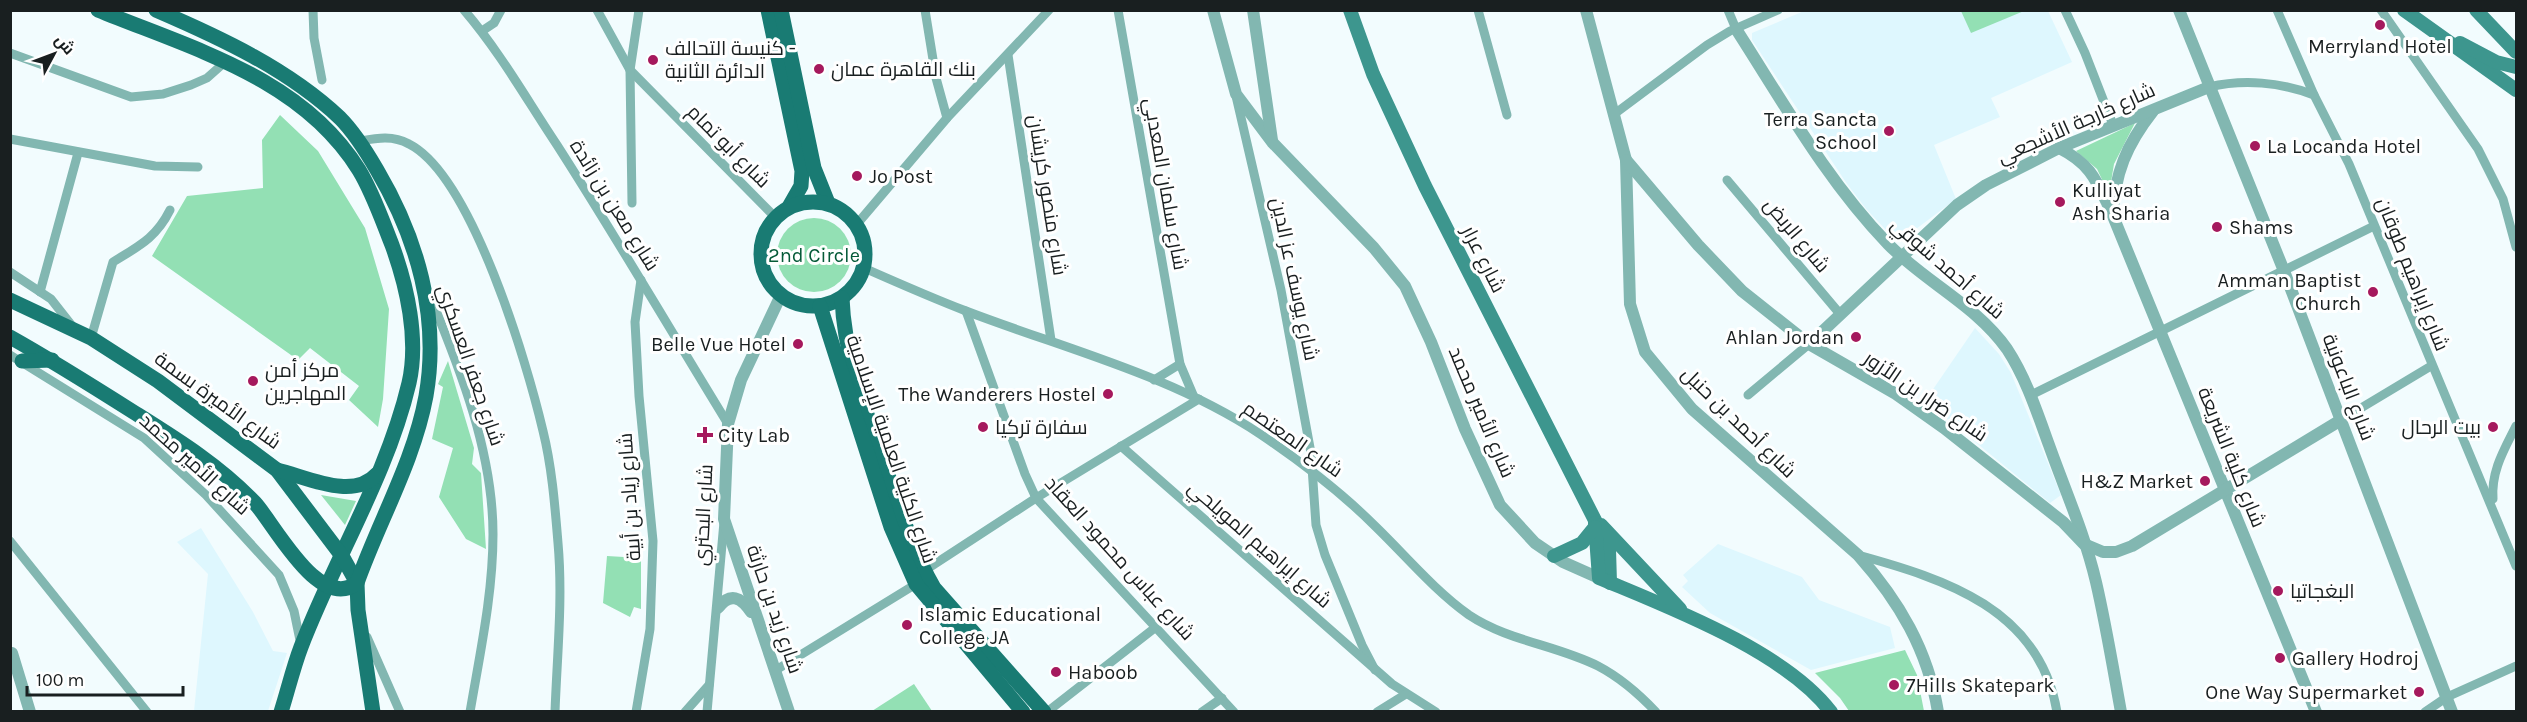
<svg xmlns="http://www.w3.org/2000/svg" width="2527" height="722" font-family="Karla,Cairo,sans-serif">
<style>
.built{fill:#def7fe}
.green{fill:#93e0b4}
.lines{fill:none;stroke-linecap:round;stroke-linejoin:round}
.minor{stroke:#82b7b1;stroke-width:9}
.tertiary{stroke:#82b7b1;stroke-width:12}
.secondary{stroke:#3d968e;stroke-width:14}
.primary{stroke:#197b73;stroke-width:15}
.poi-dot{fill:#a5195d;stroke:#fff;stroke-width:2}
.labels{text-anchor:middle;stroke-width:6;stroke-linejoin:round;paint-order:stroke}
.poi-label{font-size:20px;fill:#191f20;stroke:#fff;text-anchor:start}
.street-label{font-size:20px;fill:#191f20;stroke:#fff}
.park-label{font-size:20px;fill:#055a38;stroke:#fff}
</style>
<rect width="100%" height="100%" fill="#f2fcfe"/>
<g class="built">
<polygon points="1804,11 2048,11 2072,62 1991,98 2000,117 1934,145 1956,199 1908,235 1897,237 1888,232 1867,210 1847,184 1752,40 1752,33"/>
<polygon points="1975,328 1999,354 2011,373 2061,495 2050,503 1925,401"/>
<polygon points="201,528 253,612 273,651 287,653 268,711 194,711 208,574 177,542"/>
<polygon points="1718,544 1802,577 1819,600 1890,627 1895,648 1811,670 1710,613 1682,587 1688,581 1683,575"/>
</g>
<g class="green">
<polygon points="1961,11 2024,11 1971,33"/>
<polygon points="280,115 318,151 365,228 389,309 383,399 378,427 349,400 359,386 310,348 298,360 152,256 187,196 263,188 262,140"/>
<polygon points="2135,123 2114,164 2109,194 2097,169 2076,151"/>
<circle cx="814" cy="255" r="37"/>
<polygon points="448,361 474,448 472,464 481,473 486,549 466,539 439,497 453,448 432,439 443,387 438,384"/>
<polygon points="321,495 356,501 345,525"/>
<polygon points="607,556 641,558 641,609 634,607 630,617 603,603"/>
<polygon points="1905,650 1917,675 1924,711 1849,711 1840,698 1815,673"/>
<polygon points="914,684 932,711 872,711"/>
</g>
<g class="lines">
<g class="minor">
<polyline points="313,10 314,38 322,80"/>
<path d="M464,10c36,42 63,90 93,135 59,92 114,186 171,279"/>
<polyline points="597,10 630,70 775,217"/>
<polyline points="925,10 936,78 947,118"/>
<polyline points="1118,10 1180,364 1194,397"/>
<polyline points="1478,10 1507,115"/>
<polyline points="1728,10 1736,29"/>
<polyline points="2065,10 2085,53 2113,125"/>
<polyline points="2277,10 2314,95"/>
<polyline points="2381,10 2478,149 2503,199 2516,247"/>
<polyline points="482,31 494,23 501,10"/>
<polyline points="10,53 131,97 163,94 191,85 207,78 225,62"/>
<polyline points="1008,55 1051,340"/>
<path d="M2209,87c34,-8 72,-5 105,8l35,69 167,402"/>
<polyline points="1236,96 1281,290 1311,453 1316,525 1325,555 1362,645 1375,670"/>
<polyline points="1613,115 1707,45 1730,31 1778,10"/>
<polyline points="10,139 155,166 198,167"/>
<path d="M360,141c17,-3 33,-6 49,3 63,32 118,219 134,287 9,36 12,76 15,112 5,56 -1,113 -3,169"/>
<polyline points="1727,180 1840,314"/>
<polyline points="632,203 630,70 639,10"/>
<polyline points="857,224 947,118 1049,10"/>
<path d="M864,268c34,15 68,30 102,43 99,38 205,64 294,123 40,27 80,57 115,92 31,30 59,64 94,89 39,26 87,30 129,51 21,11 41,28 58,46"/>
<polyline points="10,272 51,299 73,327"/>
<polyline points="40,292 78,153"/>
<path d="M430,296c31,75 63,157 63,238 0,60 -13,119 -23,178"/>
<polyline points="966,311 1025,474 1036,498 1234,712"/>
<path d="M91,338l22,-76c26,-16 43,-24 57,-52"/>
<polyline points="10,355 144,438 206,495 279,575 294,611 301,645"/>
<polyline points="1154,380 1180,364"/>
<polyline points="1748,395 1809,344"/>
<polyline points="2031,395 2374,226"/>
<polyline points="2341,420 2431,366"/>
<polyline points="1121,446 1392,684 1436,712"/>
<path d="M2493,499c-2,-28 11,-49 23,-73"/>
<polyline points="10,541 147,712"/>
<path d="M1858,555c87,24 182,54 199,157"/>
<polyline points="924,571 1036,498 1199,399"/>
<polyline points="367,637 400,712"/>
<polyline points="776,670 916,584"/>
<polyline points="636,712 650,629 653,541 639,396 635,322 641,280"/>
<polyline points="685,712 709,685"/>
<polyline points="707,712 724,522"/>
<polyline points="1047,712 1156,627"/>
<polyline points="1202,712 1222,698"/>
<polyline points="1377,712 1406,694"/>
<polyline points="2425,712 2447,697 2516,666"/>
</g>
<g class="tertiary">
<polyline points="1213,10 1236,94 1272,142 1374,248 1405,286 1431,342 1465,429 1500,505 1535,543 1563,562 1599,578"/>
<polyline points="1253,10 1272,140"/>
<path d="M1586,10l40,150 4,144 15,48 47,57 166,146c41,46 70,95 80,157"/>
<polyline points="2179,10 2284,271 2452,712"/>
<path d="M1736,29c47,73 91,152 152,215 37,38 88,61 119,105 19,29 30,63 42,96 16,45 36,90 47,137 10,43 17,86 25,130"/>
<path d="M2153,111c-26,33 -39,63 -40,105l203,496"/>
<path d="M2059,148c34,17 38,35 54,67"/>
<polyline points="1626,160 1698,245 1742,291 1809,344 1896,394 1944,428 2063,522 2084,544 2103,552 2116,552 2132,546 2341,420"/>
<polyline points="781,295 741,380 728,424 724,519 789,712"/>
<polyline points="1809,344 1957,205 1986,185 2059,148 2209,87"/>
<path d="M718,608c12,-16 23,-11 33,4"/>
<polyline points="12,653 30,712"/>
</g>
<g class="secondary">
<polyline points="1350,10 1373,74 1425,186 1603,536 1609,549 1610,583"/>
<polyline points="2404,10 2516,90"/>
<polyline points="2476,10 2516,52"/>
<polyline points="2460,43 2496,62 2516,67"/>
<path d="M1595,523l4,55c69,29 186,73 232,134"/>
<polyline points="1601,525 1680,609"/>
<polyline points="1554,556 1582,543 1595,527"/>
</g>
<g class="primary">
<path d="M98,10c95,39 204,68 261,160 14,23 23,50 33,75 15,41 27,94 17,138 -22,93 -74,175 -108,264 -8,21 -13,43 -20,65"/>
<polyline points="768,10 802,171 801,186 789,207"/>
<polyline points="781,10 814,168 828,203"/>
<circle cx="813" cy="254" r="52"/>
<path d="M842,298c2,57 24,114 43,168 14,41 27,84 49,122l110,124"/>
<polyline points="10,300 91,338 158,381 277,470 342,556 357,583 358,610 373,712"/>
<polyline points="820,306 891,527 916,584 1023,712"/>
<path d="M10,337c43,24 84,50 125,76 43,27 85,53 120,90 20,22 64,109 102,80 22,-62 57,-122 69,-187 14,-80 -9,-158 -49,-226 -11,-19 -22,-37 -37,-52 -52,-49 -119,-80 -184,-108"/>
<polyline points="22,361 52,360"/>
<path d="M277,470c30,7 76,31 100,4"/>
</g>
</g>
<g class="poi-dot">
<circle cx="2380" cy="25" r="6"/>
<circle cx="653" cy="60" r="6"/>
<circle cx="819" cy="69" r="6"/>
<circle cx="1889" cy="131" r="6"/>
<circle cx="2255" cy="146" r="6"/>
<circle cx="857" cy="176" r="6"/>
<circle cx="2060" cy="202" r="6"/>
<circle cx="2217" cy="227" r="6"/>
<circle cx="2373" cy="292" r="6"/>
<circle cx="1856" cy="337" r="6"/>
<circle cx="798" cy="344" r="6"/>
<circle cx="253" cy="381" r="6"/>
<circle cx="1108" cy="394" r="6"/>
<circle cx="983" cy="427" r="6"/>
<circle cx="2493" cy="427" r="6"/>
<path d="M702 426h6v6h6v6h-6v6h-6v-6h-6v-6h6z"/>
<circle cx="2205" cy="481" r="6"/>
<circle cx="2278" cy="591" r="6"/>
<circle cx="907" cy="625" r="6"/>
<circle cx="2280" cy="658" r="6"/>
<circle cx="1056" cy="672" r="6"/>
<circle cx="1894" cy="685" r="6"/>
<circle cx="2419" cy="692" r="6"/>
</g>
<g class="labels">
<g class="poi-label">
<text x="2380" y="53" text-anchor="middle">Merryland Hotel</text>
<text x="665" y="55">كنيسة التحالف -<tspan x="665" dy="23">الدائرة الثانية</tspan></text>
<text x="831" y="76">بنك القاهرة عمان</text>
<text x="1877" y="126" text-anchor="end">Terra Sancta<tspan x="1877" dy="23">School</tspan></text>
<text x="2267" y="153">La Locanda Hotel</text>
<text x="869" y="183">Jo Post</text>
<text x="2072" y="197">Kulliyat<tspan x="2072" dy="23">Ash Sharia</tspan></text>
<text x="2229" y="234">Shams</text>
<text x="2361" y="287" text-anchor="end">Amman Baptist<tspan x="2361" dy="23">Church</tspan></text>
<text x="1844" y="344" text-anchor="end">Ahlan Jordan</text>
<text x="786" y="351" text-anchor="end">Belle Vue Hotel</text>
<text x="265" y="377">مركز أمن<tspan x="265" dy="23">المهاجرين</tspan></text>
<text x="1096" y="401" text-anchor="end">The Wanderers Hostel</text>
<text x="995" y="434">سفارة تركيا</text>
<text x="2481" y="434" text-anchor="end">بيت الرحال</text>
<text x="718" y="442">City Lab</text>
<text x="2193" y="488" text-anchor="end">H&amp;Z Market</text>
<text x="2290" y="598">البغجاتيا</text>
<text x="919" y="621">Islamic Educational<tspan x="919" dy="23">College JA</tspan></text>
<text x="2292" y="665">Gallery Hodroj</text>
<text x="1068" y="679">Haboob</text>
<text x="1906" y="692">7Hills Skatepark</text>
<text x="2407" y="699" text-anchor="end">One Way Supermarket</text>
</g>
<g class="street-label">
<text transform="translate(2076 123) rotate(-24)" y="7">شارع خارجة الأشجعي</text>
<text transform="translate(729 146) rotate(45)" y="7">شارع أبو تمام</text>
<text transform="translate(1166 184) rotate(80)" y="7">شارع سلمان المعدبي</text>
<text transform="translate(1048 195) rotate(81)" y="7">شارع منصور كريشان</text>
<text transform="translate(615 205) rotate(58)" y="7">شارع معن بن زائدة</text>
<text transform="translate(1797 235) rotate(50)" y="7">شارع الربض</text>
<text transform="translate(1484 259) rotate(63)" y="7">شارع عرار</text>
<text transform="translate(1948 268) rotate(41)" y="7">شارع أحمد شوقي</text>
<text transform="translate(2413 274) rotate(68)" y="7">شارع إبراهيم طوقان</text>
<text transform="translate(1295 279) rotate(78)" y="7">شارع يوسف عز الدين</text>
<text transform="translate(471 365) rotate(71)" y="7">شارع جعفر العسكري</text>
<text transform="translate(2349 387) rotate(69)" y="7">شارع الباعونية</text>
<text transform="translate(1926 396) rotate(34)" y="7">شارع ضرار بن الأزور</text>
<text transform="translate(218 400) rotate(36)" y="7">شارع الأميرة بسمة</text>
<text transform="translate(1482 412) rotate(67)" y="7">شارع الأمير محمد</text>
<text transform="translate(1739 422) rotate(44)" y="7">شارع أحمد بن حنبل</text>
<text transform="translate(1293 439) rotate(35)" y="7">شارع المعتصم</text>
<text transform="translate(892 449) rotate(71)" y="7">شارع الكلية العلمية الإسلامية</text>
<text transform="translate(2232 457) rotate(68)" y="7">شارع كلية الشريعة</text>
<text transform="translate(195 464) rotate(42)" y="7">شارع الأمير محمد</text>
<text transform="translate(629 497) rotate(-94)" y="7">شارع زياد بن أبية</text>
<text transform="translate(703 515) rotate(-87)" y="7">شارع البحتري</text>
<text transform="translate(1260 544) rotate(41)" y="7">شارع إبراهيم المويلحي</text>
<text transform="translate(1120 558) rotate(48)" y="7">شارع عباس محمود العقاد</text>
<text transform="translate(775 609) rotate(71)" y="7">شارع زيد بن حارثة</text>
</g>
<g class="park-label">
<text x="814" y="262">2nd Circle</text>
</g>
</g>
<rect width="2527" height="722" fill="none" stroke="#191f20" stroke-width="24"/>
<g transform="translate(54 54) rotate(49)" stroke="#ffffff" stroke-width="4.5" paint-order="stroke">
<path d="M0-4.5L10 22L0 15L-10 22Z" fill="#191f20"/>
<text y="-9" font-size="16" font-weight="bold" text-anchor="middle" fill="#191f20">ش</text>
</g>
<path d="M27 686v9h156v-9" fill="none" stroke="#191f20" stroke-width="3"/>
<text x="36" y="686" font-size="18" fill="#191f20" stroke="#ffffff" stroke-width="4.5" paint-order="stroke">100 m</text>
</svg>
